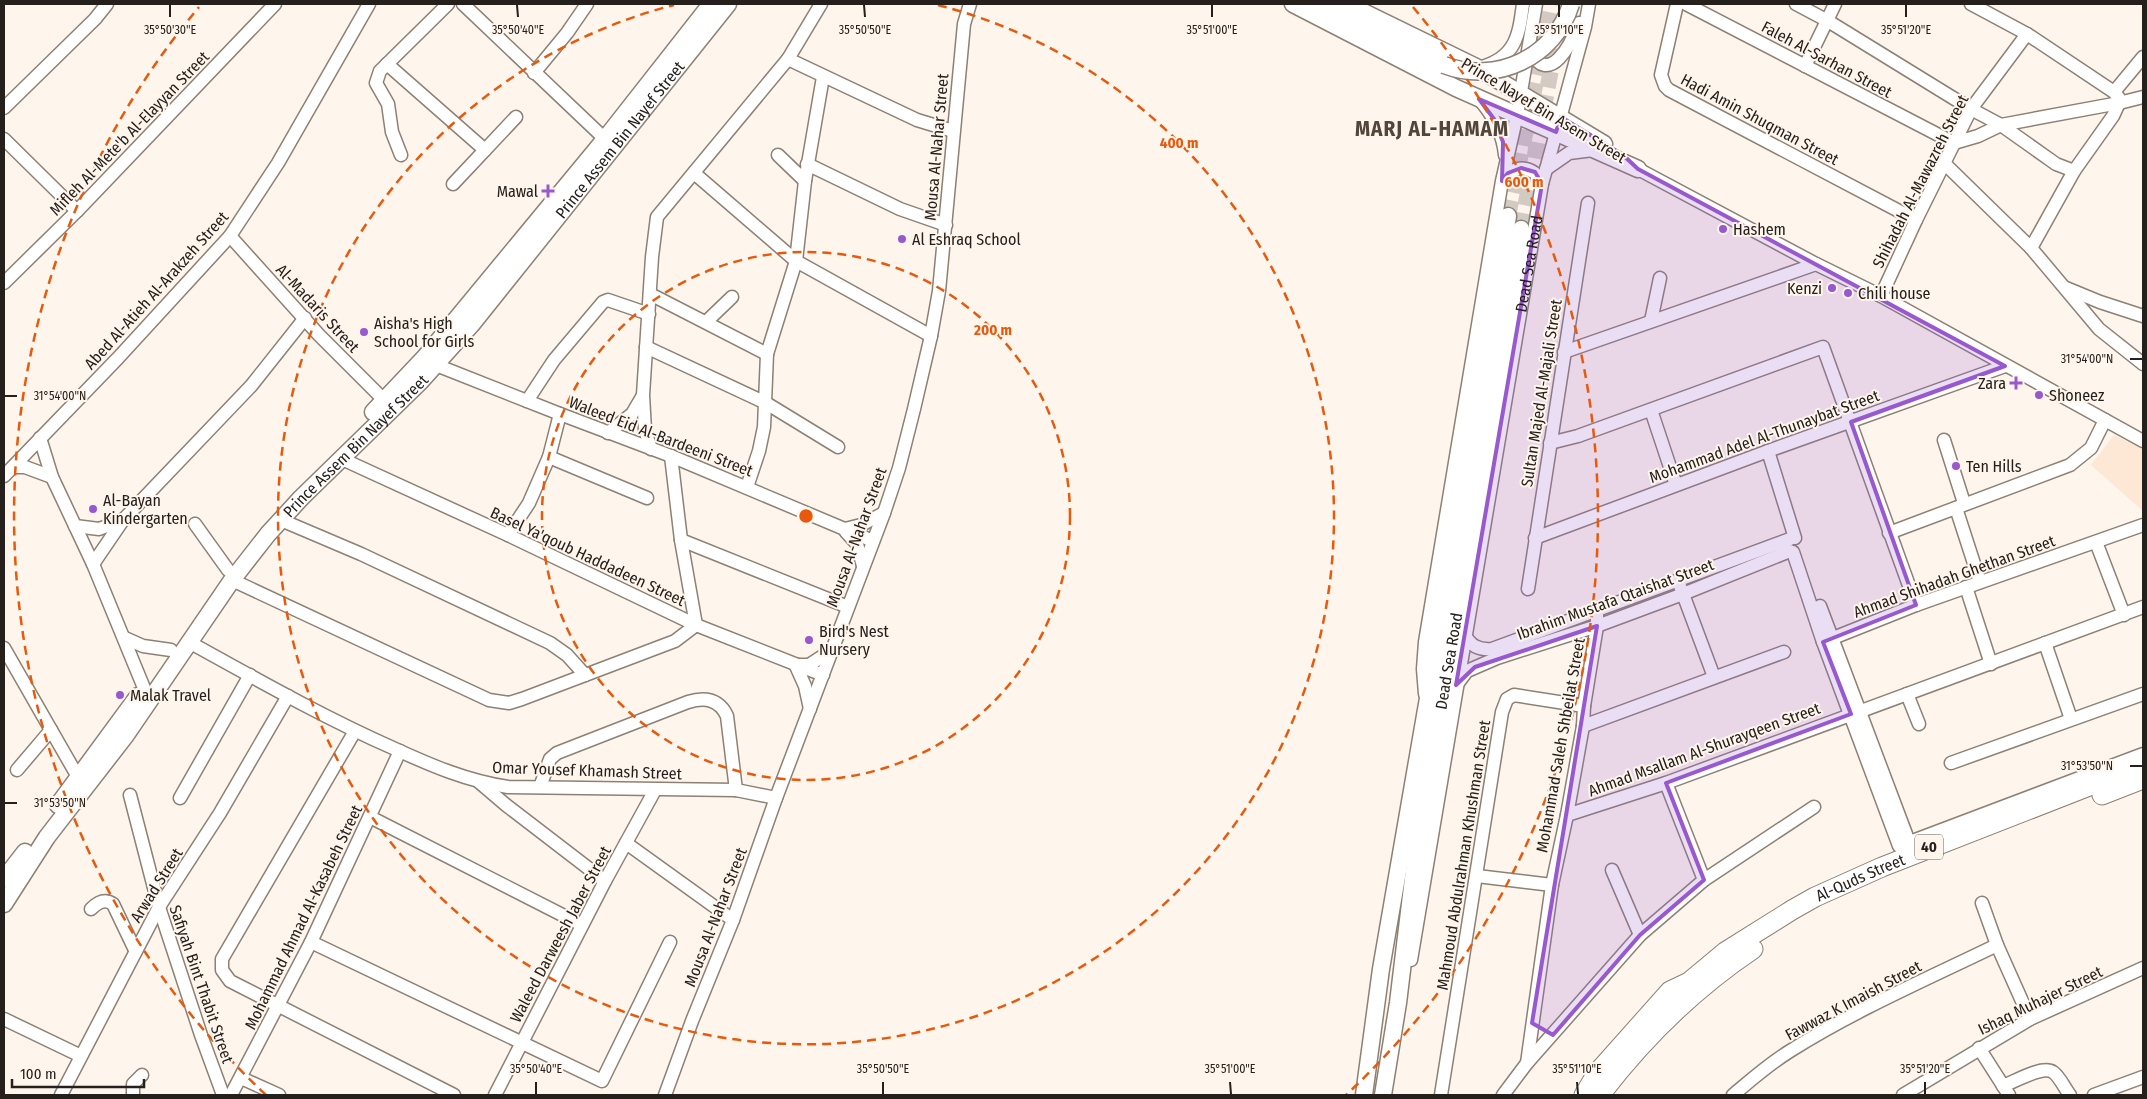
<svg xmlns="http://www.w3.org/2000/svg" width="2147" height="1099" font-family="'Fira Sans Condensed',sans-serif">
<style>
.built{fill:#fce8d4}
.lines{fill:none;stroke-linecap:round;stroke-linejoin:round}
.major-tunnel{stroke:#d3cac3;stroke-width:16;stroke-dasharray:16 8;stroke-linecap:butt}
.minor-casing{stroke:#8d8074;stroke-width:15}
.major-casing{stroke:#8d8074;stroke-width:19}
.highway-casing{stroke:#8d8074;stroke-width:21}
.minor{stroke:#fff;stroke-width:12}
.major{stroke:#fff;stroke-width:16}
.highway{stroke:#fff;stroke-width:19}
.major-bridge-casing{stroke:#8d8074;stroke-width:19;stroke-linecap:butt}
.major-bridge{stroke:#fff;stroke-width:16}
.marked{fill:#9858ce;fill-opacity:0.2;stroke:#9858ce;stroke-width:4;stroke-linejoin:round}
.ticks{fill:none;stroke:#25201b;stroke-width:2}
.ring{fill:none;stroke:#e8590c;stroke-width:2.5;stroke-dasharray:9 6}
.poi-dot{fill:#9858ce;stroke:#fef5ed;stroke-width:2}
.labels{text-anchor:middle;stroke-width:4;stroke-linejoin:round;paint-order:stroke}
.shield{fill:#fef5ed;stroke:#66605a;stroke-width:1}
.shield-label{font-size:15px;font-weight:bold;fill:#25201b}
.street-label{font-size:16px;fill:#25201b;stroke:#fef5ed}
.poi-label{font-size:16px;fill:#25201b;stroke:#fef5ed;text-anchor:start}
.district-label{font-size:21px;font-weight:bold;letter-spacing:1px;fill:#52463b;stroke:#fef5ed}
.ticks-label{font-size:12px;text-anchor:middle;fill:#25201b;stroke:#fef5ed;stroke-width:4;stroke-linejoin:round;paint-order:stroke}
.centre{fill:#e8590c;stroke:#fef5ed;stroke-width:2.5}
.ring-label{font-size:15px;text-anchor:middle;font-weight:bold;fill:#e8590c;stroke:#fef5ed;stroke-width:4;stroke-linejoin:round;paint-order:stroke}
</style>
<rect width="100%" height="100%" fill="#fef5ed"/>
<polygon class="built" points="2114,435 2143,449 2143,511 2091,465"/>
<g class="lines">
<g class="major-tunnel">
<polyline points="1508,216 1552,4"/>
<polyline points="1521,229 1559,27"/>
</g>
<defs>
<g id="minor">
<polyline points="463,4 605,139"/>
<polyline points="1677,4 1661,75 1665,86 1669,90 1916,220"/>
<polyline points="1686,4 1954,143 1978,136 2001,125 2119,103 2143,97"/>
<polyline points="1796,4 1828,21 1971,109 2001,125 2056,164 2074,171"/>
<polyline points="1971,4 2027,34 2114,92"/>
<path d="M1529,49c20,41 43,-7 50,-26"/>
<polyline points="788,59 917,120 953,131"/>
<polyline points="387,64 485,150"/>
<polyline points="1805,66 1835,4"/>
<path d="M1482,67c34,-10 37,-32 41,-63"/>
<polyline points="534,73 567,33 587,4"/>
<path d="M1479,99c15,17 24,34 26,56"/>
<polyline points="4,108 95,19 107,4"/>
<polyline points="4,139 77,211"/>
<polyline points="401,155 392,132 388,104 376,83 380,71 448,4"/>
<polyline points="778,155 805,181"/>
<polyline points="1944,163 2031,248 2099,329 2143,364"/>
<polyline points="807,164 900,209 946,225"/>
<polyline points="1546,169 1569,153 1593,150"/>
<polyline points="1638,169 1816,264 1881,296 2143,441"/>
<polyline points="694,173 796,261 931,336"/>
<path d="M1503,181c9,-18 33,-16 39,3"/>
<polyline points="453,184 516,117"/>
<polyline points="230,236 319,335 384,400"/>
<polyline points="2031,248 2074,171 2113,116 2119,103 2119,98 2114,92 2143,57"/>
<polyline points="4,283 77,211 275,4"/>
<polyline points="2066,288 2100,302 2143,316"/>
<polyline points="650,294 767,354"/>
<polyline points="1881,296 1916,220 1971,109 2027,34"/>
<polyline points="1651,321 1660,278"/>
<polyline points="706,322 732,297"/>
<polyline points="646,347 766,403 838,447"/>
<polyline points="1564,352 1816,264"/>
<polyline points="436,365 560,414 671,456 873,541"/>
<polyline points="527,401 554,360 603,302 608,300 649,314"/>
<polyline points="1651,410 1676,485"/>
<polyline points="608,433 632,414 642,397"/>
<polyline points="40,438 52,477 93,564 144,688"/>
<polyline points="1944,440 1964,503"/>
<polyline points="1550,443 1578,436 1823,347 1916,605"/>
<polyline points="651,449 645,430 643,395 652,257 657,217 788,59 821,4"/>
<polyline points="1768,451 1795,538"/>
<polyline points="549,457 647,498"/>
<polyline points="342,459 508,535 696,625 823,675"/>
<polyline points="13,467 25,467 52,477"/>
<polyline points="4,476 118,358 230,236 278,163 369,4"/>
<polyline points="747,487 759,451 764,427 767,354 796,261 805,181 823,77"/>
<polyline points="1956,508 1980,582"/>
<polyline points="281,520 361,554 550,643 567,655 585,675"/>
<polyline points="195,524 228,570"/>
<polyline points="75,526 99,529 123,520"/>
<polyline points="845,529 861,525 884,513"/>
<polyline points="846,532 857,544 863,566"/>
<polyline points="1889,533 2070,465 2091,448 2105,420"/>
<polyline points="508,535 529,503 549,457 560,414"/>
<polyline points="1535,538 1768,451 2005,366"/>
<polyline points="681,540 848,607"/>
<polyline points="2096,542 2124,615"/>
<polyline points="1793,552 1823,642 1899,846 2143,754"/>
<polyline points="93,564 123,520 251,386 305,318"/>
<polyline points="232,580 489,700 509,703 522,699 675,641 696,625 681,540 671,456"/>
<polyline points="1680,586 1714,677"/>
<polyline points="1966,587 1991,664"/>
<polyline points="1528,589 1588,203"/>
<polyline points="1820,606 1909,842"/>
<path d="M1464,634c7,12 14,16 28,15l298,-110"/>
<polyline points="125,638 143,646 171,650"/>
<path d="M189,642c67,37 134,75 204,106 37,17 74,33 115,39l228,3 40,8"/>
<polyline points="1823,642 1916,605 2143,525"/>
<polyline points="2045,643 2071,719"/>
<polyline points="4,648 78,777"/>
<polyline points="796,665 809,665 832,650"/>
<polyline points="796,666 805,686 810,709"/>
<polyline points="1458,683 1467,671 1497,658 1597,626 1683,594 1790,551"/>
<polyline points="1425,694 1423,669 1425,642 1502,181 1517,115 1536,4"/>
<polyline points="1907,694 1919,724"/>
<polyline points="1583,726 1784,652"/>
<polyline points="355,731 222,959 222,970 230,981 454,1095"/>
<polyline points="1951,763 2143,694"/>
<polyline points="17,770 51,730"/>
<polyline points="479,782 506,805 605,881"/>
<polyline points="1666,783 1704,880"/>
<path d="M540,787l10,-28 7,-6 131,-51c17,-5 31,-3 39,14l9,74"/>
<polyline points="130,795 159,907 201,1035 223,1095"/>
<polyline points="180,798 250,675"/>
<polyline points="1567,815 1666,783 2143,607"/>
<polyline points="370,817 582,925"/>
<polyline points="626,843 733,920"/>
<polyline points="1612,870 1640,935"/>
<polyline points="1477,876 1552,885"/>
<polyline points="1982,903 1997,945 2030,1019"/>
<path d="M91,909c6,-6 13,-11 22,-5l22,46"/>
<polyline points="311,942 602,1081 670,942"/>
<path id="s1" d="M1411,960l131,-776 43,-157 4,-23"/>
<polyline points="4,1019 81,1056"/>
<polyline points="1979,1048 2009,1095"/>
<polyline points="1527,1063 1552,885 1567,815 1583,726 1584,706 1597,626 1597,611"/>
<polyline points="241,1078 279,1095"/>
<path d="M2003,1086c11,-4 39,-21 50,-14 7,5 12,17 17,23"/>
<polyline points="61,1095 159,907 220,813 288,696"/>
<polyline points="133,1095 133,1084 142,1075"/>
<polyline points="231,1095 311,942 400,751"/>
<polyline points="495,1095 605,881 655,790"/>
<polyline points="665,1095 692,1021 733,920 776,798 884,513 899,468 914,409 931,336 939,291 964,24 970,4"/>
<polyline points="1441,1095 1502,712 1507,699 1514,695 1584,706"/>
<polyline points="1503,1095 1527,1063 1640,935 1704,880 1814,807"/>
<path d="M1733,1095c18,-15 36,-31 57,-44 65,-41 137,-72 207,-106"/>
<polyline points="1903,1095 2030,1019 2143,968"/>
<polyline points="2094,1095 2143,1077"/>
</g>
<g id="major">
<polyline points="1293,4 1456,88 1638,169"/>
<polyline points="1312,4 1327,7 1372,31 1444,65"/>
<polyline points="1347,4 1478,68 1604,144"/>
<polyline points="373,412 425,357 605,139 711,4"/>
<polyline points="58,805 138,696"/>
<polyline points="4,879 25,852"/>
<path id="s2" d="M4,904l43,-67 79,-102 106,-155 36,-46 33,-36 120,-117 51,-57 256,-320"/>
<polyline points="1364,1095 1381,969 1444,606 1508,216"/>
<path id="s3" d="M1383,1095l15,-92 18,-149 105,-625"/>
</g>
<g id="highway">
<polyline points="2102,795 2143,779"/>
<path id="s4" d="M1584,1095l13,-22 73,-82 19,-9 36,-30 67,-42 23,-13 67,-30 261,-102"/>
<path d="M1600,1095c42,-55 95,-107 153,-146"/>
</g>
</defs>
<use href="#minor" class="minor-casing"/>
<use href="#major" class="major-casing"/>
<use href="#highway" class="highway-casing"/>
<use href="#minor" class="minor"/>
<use href="#major" class="major"/>
<use href="#highway" class="highway"/>
<defs>
<path id="major-bridge" d="M1444,65c52,20 111,-8 127,-61"/>
</defs>
<use href="#major-bridge" class="major-bridge-casing"/>
<use href="#major-bridge" class="major-bridge"/>
</g>
<path class="marked" d="M1479,99l77,33 5,-15 62,38 15,14 367,197 -154,56 65,183 -93,37 28,72 -185,69 38,97 -64,55 -87,100 -21,-12 65,-397 -122,41 -19,18 86,-501 -7,-12 -14,-4 -13,5 -6,8 1,-39 -9,-23z"/>
<path class="ticks" d="M170,5v12M517,5l1,12M864,5l1,12M1212,5v12M1559,5v12M1906,5v12M2130,359h12M5,396h12M2130,766h12M5,803h12M536,1082v12M883,1082v12M1230,1082l1,12M1577,1082l1,12M1925,1082v12"/>
<g class="ring">
<circle cx="806" cy="516" r="264"/>
<path d="M938 5A528 528 0 1 1 674 5"/>
<path d="M266 1095A792 792 0 0 1 199 7M1413 7A792 792 0 0 1 1346 1095"/>
</g>
<g class="poi-dot">
<path d="M545.5 183.5h5v5h5v5h-5v5h-5v-5h-5v-5h5z"/>
<circle cx="1723" cy="229" r="5"/>
<circle cx="902" cy="239" r="5"/>
<circle cx="1832" cy="288" r="5"/>
<circle cx="1848" cy="293" r="5"/>
<circle cx="364" cy="332" r="5"/>
<path d="M2013.5 375.5h5v5h5v5h-5v5h-5v-5h-5v-5h5z"/>
<circle cx="2039" cy="395" r="5"/>
<circle cx="1956" cy="466" r="5"/>
<circle cx="93" cy="509" r="5"/>
<circle cx="809" cy="640" r="5"/>
<circle cx="120" cy="695" r="5"/>
</g>
<g class="labels">
<rect class="shield" x="1915" y="834.5" width="28" height="25" rx="4"/>
<g class="shield-label">
<text x="1929" y="852">40</text>
</g>
<g class="street-label">
<text transform="translate(1827 59) rotate(28)" y="6">Faleh Al-Sarhan Street</text>
<text transform="translate(1544 110) rotate(31)" y="6">Prince Nayef Bin Asem Street</text>
<text transform="translate(1760 119) rotate(28)" y="6">Hadi Amin Shuqman Street</text>
<text transform="translate(129 133) rotate(-46)" y="6">Mifleh Al-Mete'b Al-Elayyan Street</text>
<text dy="6" stroke="none"><textPath href="#s2" startOffset="984">Prince Assem Bin Nayef Street</textPath></text>
<text transform="translate(936 147) rotate(-85)" y="6">Mousa Al-Nahar Street</text>
<text transform="translate(1920 181) rotate(-63)" y="6">Shihadah Al-Mawazreh Street</text>
<text dy="6" stroke="none"><textPath href="#s1" startOffset="706">Dead Sea Road</textPath></text>
<text transform="translate(156 290) rotate(-48)" y="6">Abed Al-Atieh Al-Arakzeh Street</text>
<text transform="translate(318 308) rotate(47)" y="6">Al-Madaris Street</text>
<text transform="translate(1541 393) rotate(-81)" y="6">Sultan Majed Al-Majali Street</text>
<text transform="translate(661 436) rotate(21)" y="6">Waleed Eid Al-Bardeeni Street</text>
<text transform="translate(1764 436) rotate(-20)" y="6">Mohammad Adel Al-Thunaybat Street</text>
<text dy="6" stroke="none"><textPath href="#s2" startOffset="579">Prince Assem Bin Nayef Street</textPath></text>
<text transform="translate(856 537) rotate(-70)" y="6">Mousa Al-Nahar Street</text>
<text transform="translate(588 556) rotate(25)" y="6">Basel Ya'qoub Haddadeen Street</text>
<text transform="translate(1954 576) rotate(-20)" y="6">Ahmad Shihadah Ghethan Street</text>
<text transform="translate(1615 599) rotate(-20)" y="6">Ibrahim Mustafa Qtaishat Street</text>
<text dy="6" stroke="none"><textPath href="#s3" startOffset="439">Dead Sea Road</textPath></text>
<text transform="translate(1560 745) rotate(-80)" y="6">Mohammad Saleh Shbeilat Street</text>
<text transform="translate(1704 749) rotate(-20)" y="6">Ahmad Msallam Al-Shurayqeen Street</text>
<text transform="translate(587 770) rotate(2)" y="6">Omar Yousef Khamash Street</text>
<text transform="translate(1463 855) rotate(-81)" y="6">Mahmoud Abdulrahman Khushman Street</text>
<text dy="6" stroke="none"><textPath href="#s4" startOffset="358">Al-Quds Street</textPath></text>
<text transform="translate(156 885) rotate(-58)" y="6">Arwad Street</text>
<text transform="translate(303 917) rotate(-64)" y="6">Mohammad Ahmad Al-Kasabeh Street</text>
<text transform="translate(715 917) rotate(-69)" y="6">Mousa Al-Nahar Street</text>
<text transform="translate(560 934) rotate(-62)" y="6">Waleed Darweesh Jaber Street</text>
<text transform="translate(202 984) rotate(71)" y="6">Safiyah Bint Thabit Street</text>
<text transform="translate(1853 1000) rotate(-28)" y="6">Fawwaz K Imaish Street</text>
<text transform="translate(2040 1000) rotate(-26)" y="6">Ishaq Muhajer Street</text>
</g>
<g class="poi-label">
<text x="538" y="197" text-anchor="end">Mawal</text>
<text x="1733" y="235">Hashem</text>
<text x="912" y="245">Al Eshraq School</text>
<text x="1822" y="294" text-anchor="end">Kenzi</text>
<text x="1858" y="299">Chili house</text>
<text x="374" y="329">Aisha's High<tspan x="374" dy="18">School for Girls</tspan></text>
<text x="2006" y="389" text-anchor="end">Zara</text>
<text x="2049" y="401">Shoneez</text>
<text x="1966" y="472">Ten Hills</text>
<text x="103" y="506">Al-Bayan<tspan x="103" dy="18">Kindergarten</tspan></text>
<text x="819" y="637">Bird's Nest<tspan x="819" dy="18">Nursery</tspan></text>
<text x="130" y="701">Malak Travel</text>
</g>
<g class="district-label">
<text x="1432" y="136">MARJ AL-HAMAM</text>
</g>
</g>
<g class="ticks-label">
<text x="170" y="34">35°50'30"E</text>
<text x="518" y="34">35°50'40"E</text>
<text x="865" y="34">35°50'50"E</text>
<text x="1212" y="34">35°51'00"E</text>
<text x="1559" y="34">35°51'10"E</text>
<text x="1906" y="34">35°51'20"E</text>
<text x="2087" y="363">31°54'00"N</text>
<text x="60" y="400">31°54'00"N</text>
<text x="2087" y="770">31°53'50"N</text>
<text x="60" y="807">31°53'50"N</text>
<text x="536" y="1073">35°50'40"E</text>
<text x="883" y="1073">35°50'50"E</text>
<text x="1230" y="1073">35°51'00"E</text>
<text x="1577" y="1073">35°51'10"E</text>
<text x="1925" y="1073">35°51'20"E</text>
</g>
<circle cx="806" cy="516" r="8" class="centre"/>
<g class="ring-label">
<text x="1179" y="148">400 m</text>
<text x="1524" y="187">600 m</text>
<text x="993" y="335">200 m</text>
</g>
<rect width="2147" height="1099" fill="none" stroke="#25201b" stroke-width="10"/>
<path d="M12 1079v8h132v-8" fill="none" stroke="#25201b" stroke-width="2.5"/>
<text x="20" y="1079" font-size="15" fill="#25201b" stroke="#fef5ed" stroke-width="4" paint-order="stroke">100 m</text>
</svg>
